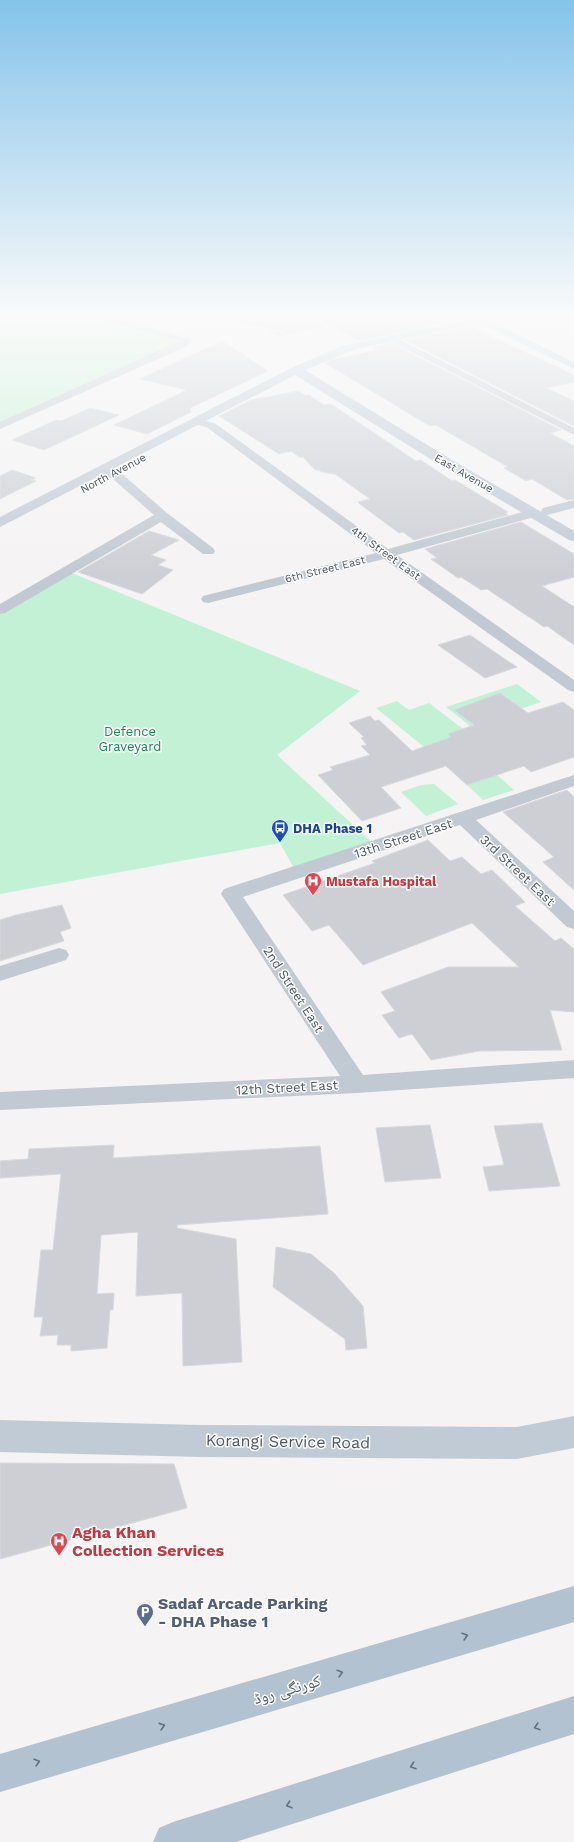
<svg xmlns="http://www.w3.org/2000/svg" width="574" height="1842" font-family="'Work Sans','Noto Naskh Arabic',sans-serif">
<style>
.green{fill:#c3f1d5}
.building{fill:#cdcfd5;stroke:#d7d9de}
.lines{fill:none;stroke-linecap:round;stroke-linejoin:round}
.street{fill:#c1cad2;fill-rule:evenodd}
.secondary{fill:#c1cbd6;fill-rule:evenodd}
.primary{fill:#b3c2d1;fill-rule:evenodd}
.oneway{stroke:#64717d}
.labels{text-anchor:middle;stroke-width:3;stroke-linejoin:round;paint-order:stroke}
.far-street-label{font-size:11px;fill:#4a5661;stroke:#fff}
.park-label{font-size:13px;fill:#17864f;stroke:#fff}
.transit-label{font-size:13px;font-weight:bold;fill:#164399;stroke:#fff;text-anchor:start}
.street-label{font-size:13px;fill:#4a5661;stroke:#fff}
.health-label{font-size:13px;font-weight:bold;fill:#be3a42;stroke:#fff;text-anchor:start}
.near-street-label{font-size:16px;fill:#4a5661;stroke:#fff}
.near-health-label{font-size:16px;font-weight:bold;fill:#be3a42;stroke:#fff;text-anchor:start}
.near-service-label{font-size:16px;font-weight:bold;fill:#4e5e75;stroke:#fff;text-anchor:start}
</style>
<rect width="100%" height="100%" fill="#f5f3f3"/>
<g class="green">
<polygon points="0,317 84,317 178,341 177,344 0,423"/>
<polygon points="67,571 360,691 277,755 376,846 295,870 280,843 0,894 0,610"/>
<polygon points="517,684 541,702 470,726 446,707"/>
<polygon points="397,701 409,710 429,703 463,729 451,737 435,743 429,751 376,708"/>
<polygon points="497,775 514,790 483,800 467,785"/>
<polygon points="434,784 458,804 426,816 401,792 421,785"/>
</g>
<g class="building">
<polygon points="246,317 281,317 284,320 317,328 279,336 270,331 283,333 288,329 286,326"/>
<polygon points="304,317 341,317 344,320 360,324 366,320 361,317 442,317 443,323 360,341 331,326 328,326 328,324 325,322"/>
<polygon points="471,327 574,375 574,382 546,388 574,401 574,426 405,340"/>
<polygon points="222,341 268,371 190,408 191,412 147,434 114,425 187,390 140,379"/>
<polygon points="391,343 561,430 550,433 574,446 574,499 567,500 532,479 526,481 504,468 508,467 436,425 430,426 325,363 334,359 379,350 372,347"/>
<polygon points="298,391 306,396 309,395 324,405 331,404 416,461 421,460 452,481 455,480 508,512 505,513 508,515 414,540 403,532 399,533 361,505 358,502 370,499 335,474 326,473 314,469 303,457 301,458 291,451 279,454 219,416 251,400"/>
<polygon points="90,408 119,415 44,450 12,440 56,420 61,421"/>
<polygon points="12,470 36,478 31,480 36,481 0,499 0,476"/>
<polygon points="521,522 574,554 574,577 542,586 574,607 574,645 547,626 544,627 487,589 481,590 461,577 458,578 431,559 437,558 425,549"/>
<polygon points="149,531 179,540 151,555 166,560 158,565 173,570 142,594 78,572"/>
<polygon points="470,635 496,653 517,667 485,678 438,645"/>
<polygon points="500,693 528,713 563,702 574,710 574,757 531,772 524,766 467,785 446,766 381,787 401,808 362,821 318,775 333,770 330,767 370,755 361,746 367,745 361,738 364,737 349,723 370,716 375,721 379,720 412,751 451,737 448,734 474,725 454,710"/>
<polygon points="567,790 574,797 574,890 543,862 554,857 503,812"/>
<polygon points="428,840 450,861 462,857 481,874 492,870 525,902 515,906 555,941 561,938 574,949 574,1012 550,1010 562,1050 479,1051 431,1060 412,1034 399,1038 382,1015 395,1011 381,992 448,967 519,967 472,923 363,965 329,925 312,931 283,895 375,863 372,861"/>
<polygon points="62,905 71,928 60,932 64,941 0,961 0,920 16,915"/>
<polygon points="542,1123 560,1186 489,1191 483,1167 504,1165 494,1126"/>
<polygon points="430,1125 441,1178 385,1182 376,1128"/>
<polygon points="114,1145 113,1158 320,1146 328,1214 177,1225 177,1228 236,1239 242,1362 183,1366 182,1293 136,1296 138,1232 101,1235 97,1294 114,1293 113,1310 110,1310 107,1348 71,1351 71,1345 57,1345 58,1335 40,1336 43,1317 34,1317 41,1250 53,1250 61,1174 0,1178 0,1161 28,1159 29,1149"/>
<polygon points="276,1247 311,1254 334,1273 363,1306 367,1348 346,1350 345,1339 273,1287"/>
<polygon points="0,1463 174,1464 187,1508 0,1559"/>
</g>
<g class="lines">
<g class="street">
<polygon points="95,317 109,317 189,338 191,340 187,346 181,349 0,429 0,422 180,341 96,319"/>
<polygon points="223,317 240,317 285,327 287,329 282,332 225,319"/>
<polygon points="282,317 298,317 325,323 327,325 322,328 284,319"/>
<polygon points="342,317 358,317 365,320 360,323 344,319"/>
<polygon points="483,317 502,317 500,319 481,323 476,320"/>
<polygon points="553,317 568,317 566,319 552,323 549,322 547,320 549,318"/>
<polygon points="391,335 574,428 574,435 388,340 386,338 388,336"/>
<polygon points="197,418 216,424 388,549 530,510 538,510 540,513 538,516 397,555 574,680 574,692 568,690 384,559 208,603 203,602 201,599 203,596 376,553 208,428 193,423 191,421"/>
<polygon points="102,467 121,473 167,513 213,548 215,551 213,554 203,554 161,522 5,613 0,614 0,604 154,515 113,479 98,474 96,471"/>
<polygon points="574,500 574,508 547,515 543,514 541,511 543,508"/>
<polygon points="574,775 574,786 476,820 574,911 574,929 567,927 460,825 243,897 363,1075 574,1060 574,1078 357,1093 0,1110 0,1092 340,1076 221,894 224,889"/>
<polygon points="59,948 66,950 69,955 66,960 0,981 0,966"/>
</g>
<g class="secondary">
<polygon points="481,317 574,362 574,369 480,323 356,349 305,370 442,454 574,531 574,541 569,540 432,460 295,375 0,527 0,517 289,369 342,346"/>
<polygon points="574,1416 574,1448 517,1459 201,1457 0,1452 0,1420 201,1425 517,1427"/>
</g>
<g class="primary">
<polygon points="574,1586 574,1622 0,1792 0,1754"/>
<polygon points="574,1696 574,1734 236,1842 153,1842 159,1828 173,1822"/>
</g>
</g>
<defs><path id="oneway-chevron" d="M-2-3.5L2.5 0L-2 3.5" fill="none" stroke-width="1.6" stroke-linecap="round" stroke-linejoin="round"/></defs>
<g class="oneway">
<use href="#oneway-chevron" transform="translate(465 1636) rotate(-16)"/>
<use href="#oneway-chevron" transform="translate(340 1673) rotate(-16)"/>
<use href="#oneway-chevron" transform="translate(162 1726) rotate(-16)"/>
<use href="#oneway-chevron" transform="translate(537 1727) rotate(162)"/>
<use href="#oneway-chevron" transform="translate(37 1762) rotate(-16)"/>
<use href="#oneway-chevron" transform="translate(413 1766) rotate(162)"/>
<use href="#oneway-chevron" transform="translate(289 1805) rotate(162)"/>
</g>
<linearGradient id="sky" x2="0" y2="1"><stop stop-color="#85c3ea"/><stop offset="0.55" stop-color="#fafafa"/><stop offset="1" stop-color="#fafafa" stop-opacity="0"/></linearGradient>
<rect width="574" height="575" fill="url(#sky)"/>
<defs>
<symbol id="bus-pin" viewBox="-11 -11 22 30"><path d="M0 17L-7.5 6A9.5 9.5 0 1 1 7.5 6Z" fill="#1a4fb4" stroke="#fff"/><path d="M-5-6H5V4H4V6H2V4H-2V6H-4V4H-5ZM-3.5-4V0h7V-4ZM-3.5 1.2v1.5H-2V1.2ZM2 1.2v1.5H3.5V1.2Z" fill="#fff"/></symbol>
<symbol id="hospital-pin" viewBox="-11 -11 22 30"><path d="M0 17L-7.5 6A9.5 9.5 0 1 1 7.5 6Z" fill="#e0444e" stroke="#fff"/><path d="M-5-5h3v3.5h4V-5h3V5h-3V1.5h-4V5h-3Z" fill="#fff"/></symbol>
<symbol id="parking-pin" viewBox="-11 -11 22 30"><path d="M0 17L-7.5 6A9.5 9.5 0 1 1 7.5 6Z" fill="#5c6f8a" stroke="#fff"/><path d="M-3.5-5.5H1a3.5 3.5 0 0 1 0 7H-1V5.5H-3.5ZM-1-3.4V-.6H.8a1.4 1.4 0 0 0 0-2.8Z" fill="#fff"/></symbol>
</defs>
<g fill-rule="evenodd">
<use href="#bus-pin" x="270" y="818" width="20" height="27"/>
<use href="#hospital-pin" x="303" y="871" width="20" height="27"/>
<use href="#hospital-pin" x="49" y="1531" width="20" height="27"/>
<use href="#parking-pin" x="135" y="1602" width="20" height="27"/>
</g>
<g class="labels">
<g class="far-street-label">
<text transform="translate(113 473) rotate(-28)" y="4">North Avenue</text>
<text transform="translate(464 473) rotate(30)" y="4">East Avenue</text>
<text transform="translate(386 553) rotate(36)" y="4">4th Street East</text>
<text transform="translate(325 569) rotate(-14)" y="4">6th Street East</text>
</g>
<g class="park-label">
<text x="130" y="736">Defence<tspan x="130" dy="15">Graveyard</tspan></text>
</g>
<g class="transit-label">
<text x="293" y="833">DHA Phase 1</text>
</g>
<g class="street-label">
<text transform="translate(403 838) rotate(-18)" y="5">13th Street East</text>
<text transform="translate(518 870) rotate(43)" y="5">3rd Street East</text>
<text transform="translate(294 989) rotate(57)" y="5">2nd Street East</text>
<text transform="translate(287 1087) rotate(-3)" y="5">12th Street East</text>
</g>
<g class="health-label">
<text x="326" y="886">Mustafa Hospital</text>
</g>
<g class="near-street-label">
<text transform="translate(288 1441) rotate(1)" y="6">Korangi Service Road</text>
<text transform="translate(287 1689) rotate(-16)" y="6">کورنگی روڈ</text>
</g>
<g class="near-health-label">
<text x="72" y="1538">Agha Khan<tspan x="72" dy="18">Collection Services</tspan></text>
</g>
<g class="near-service-label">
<text x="158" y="1609">Sadaf Arcade Parking<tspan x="158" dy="18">- DHA Phase 1</tspan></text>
</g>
</g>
</svg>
